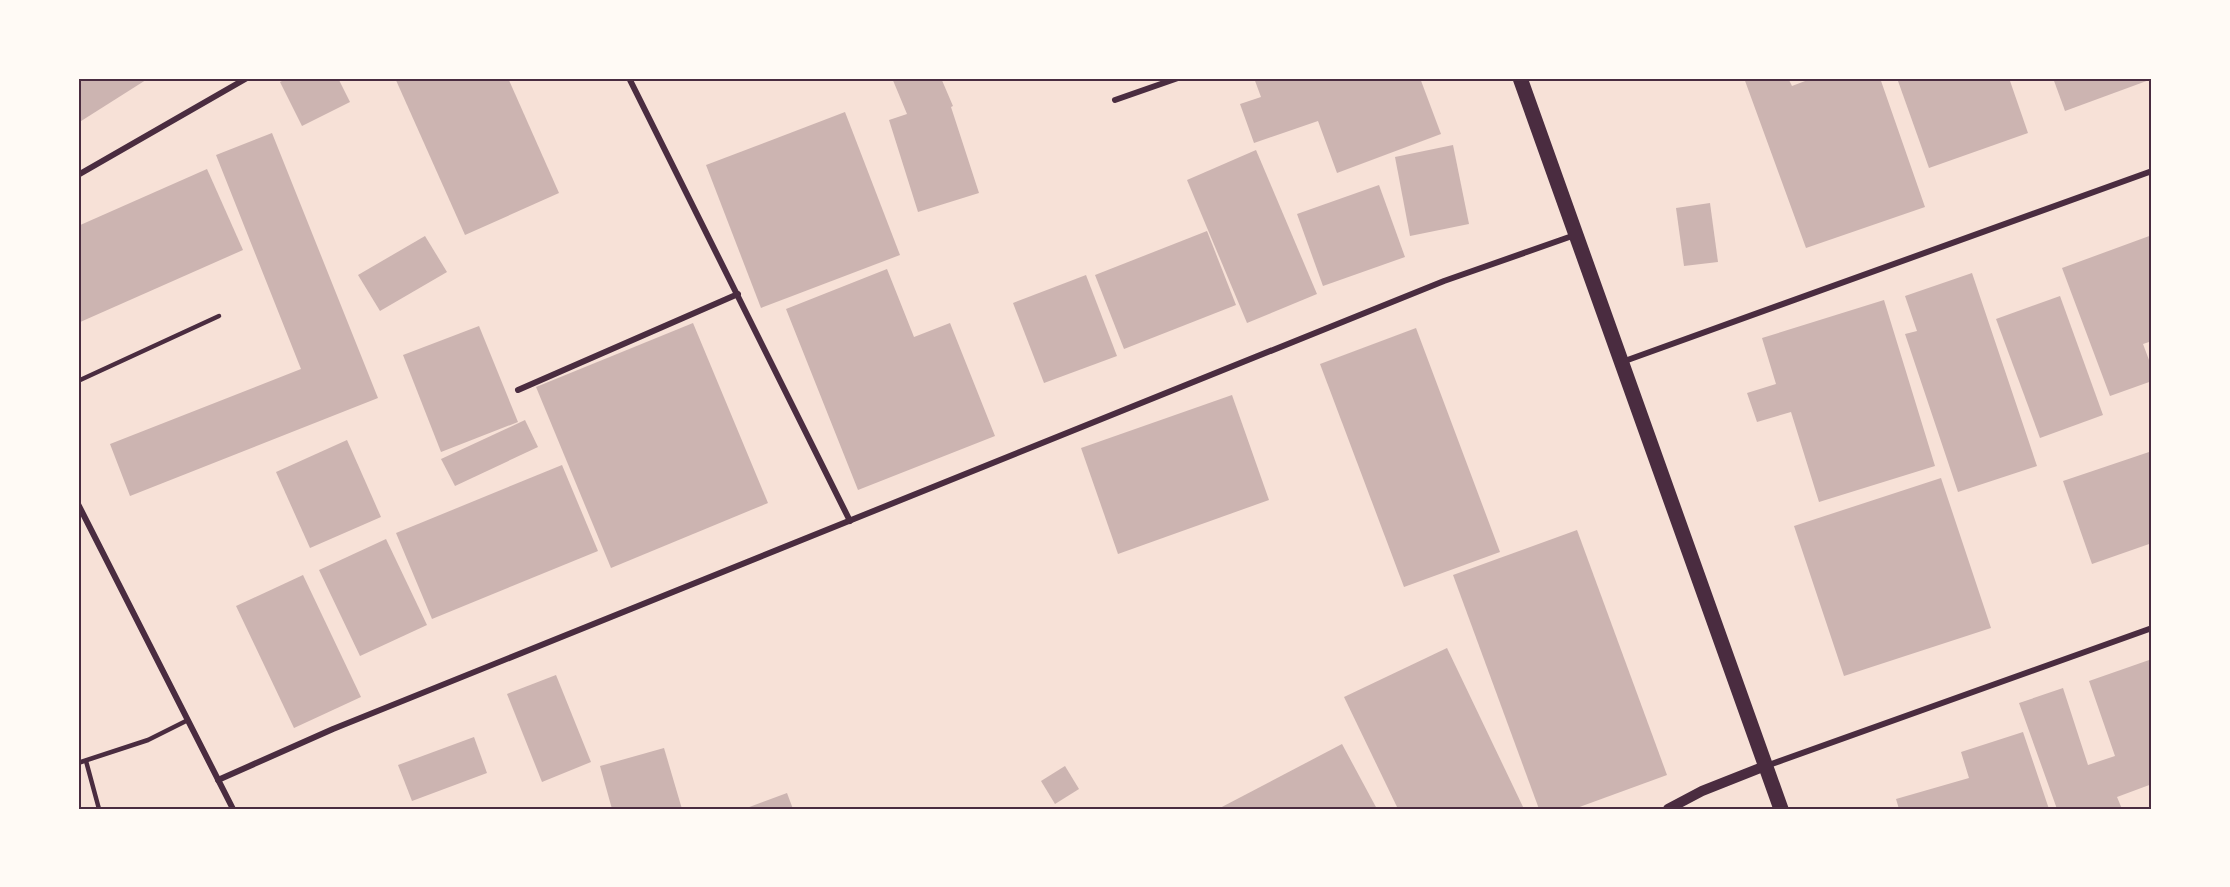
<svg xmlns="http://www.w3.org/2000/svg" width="2230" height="887" font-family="Barlow,sans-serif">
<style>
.building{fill:#ccb4b1}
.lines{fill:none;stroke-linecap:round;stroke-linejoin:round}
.service{stroke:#4a2c40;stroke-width:4.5}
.minor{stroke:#4a2c40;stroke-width:6}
.tertiary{stroke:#4a2c40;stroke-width:10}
.primary{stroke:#4a2c40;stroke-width:15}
.neatline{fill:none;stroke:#4a2c40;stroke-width:2}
</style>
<rect width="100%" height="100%" fill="#f7e1d7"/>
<g class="building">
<polygon points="78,78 149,78 78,123"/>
<polygon points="288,78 338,78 350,102 302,126 280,82"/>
<polygon points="395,78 508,78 559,193 465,235"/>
<polygon points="892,78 941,78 953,106 951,107 979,193 918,212 889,120 907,114"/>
<polygon points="1254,78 1420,78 1441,134 1337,173 1318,121 1254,143 1240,104 1261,97"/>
<polygon points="1744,78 1788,78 1792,86 1813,78 1880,78 1925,207 1806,248"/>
<polygon points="1905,78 2009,78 2028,133 1929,168 1898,81"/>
<polygon points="2053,78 2152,78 2152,79 2065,111"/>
<polygon points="845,112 900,255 761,308 706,165"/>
<polygon points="272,133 378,398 130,496 110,444 301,369 216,155"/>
<polygon points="1453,145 1469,224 1410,236 1395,157"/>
<polygon points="1256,150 1317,294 1247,323 1187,180"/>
<polygon points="207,169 243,250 78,323 78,226"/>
<polygon points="1379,185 1405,257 1323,286 1297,214"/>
<polygon points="1710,203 1718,262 1684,266 1676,208"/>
<polygon points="1207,231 1236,305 1124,349 1095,275"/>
<polygon points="2152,235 2152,341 2143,344 2152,368 2152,381 2110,396 2062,268"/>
<polygon points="425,236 447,272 380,311 358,275"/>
<polygon points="887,269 914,337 950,323 995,436 858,490 786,309"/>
<polygon points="1972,273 2037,466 1958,492 1905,334 1917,331 1905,296"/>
<polygon points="1086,275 1117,356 1044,383 1013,303"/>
<polygon points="2060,296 2103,415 2040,438 1996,319"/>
<polygon points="1884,300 1935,466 1819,502 1791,412 1757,422 1747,393 1776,384 1762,338"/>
<polygon points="693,323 768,503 611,568 536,387"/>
<polygon points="479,326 518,422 441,452 403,355"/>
<polygon points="1416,328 1500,552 1404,587 1320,364"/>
<polygon points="1232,395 1269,500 1118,554 1081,448"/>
<polygon points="525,420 538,447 455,486 441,459"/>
<polygon points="347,440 381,517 310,548 276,472"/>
<polygon points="2152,451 2152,543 2092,564 2063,481"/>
<polygon points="562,465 598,551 432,619 396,533"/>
<polygon points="1941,478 1991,628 1844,676 1794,526"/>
<polygon points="1577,530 1667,775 1574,809 1539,809 1453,575"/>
<polygon points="386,539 427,625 360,656 319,570"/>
<polygon points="303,575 361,697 294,728 236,606"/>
<polygon points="1447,648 1524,809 1398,809 1344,697"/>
<polygon points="2152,659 2152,784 2117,797 2122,809 2057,809 2019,703 2063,688 2088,765 2115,756 2089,681"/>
<polygon points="556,675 591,762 542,782 507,694"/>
<polygon points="2023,732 2049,809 1899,809 1896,799 1969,778 1961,752"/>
<polygon points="474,737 487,773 412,801 398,765"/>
<polygon points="1342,744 1377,809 1218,809"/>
<polygon points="664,748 682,809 612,809 600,766"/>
<polygon points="1065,766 1079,789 1055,804 1041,781"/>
<polygon points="787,793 793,809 744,809"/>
</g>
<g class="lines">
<g class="service">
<polyline points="78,381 219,316"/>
<polyline points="86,761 99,809"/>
<polyline points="78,763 148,740 188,720"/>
</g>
<g class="minor">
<polyline points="629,78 850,521"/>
<polyline points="1115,100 1178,78"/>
<polyline points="78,175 247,78"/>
<polyline points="1622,362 2152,171"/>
<polyline points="518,390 738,294"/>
<polyline points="78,504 233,809"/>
<polyline points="1766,766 2152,628"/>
<polyline points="218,780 333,729 1444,281 1575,235"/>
</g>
<polyline class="tertiary" points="1668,809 1702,791 1765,766"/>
<polyline class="primary" points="1520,78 1781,809"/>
</g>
<rect width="2230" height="887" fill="none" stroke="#fffaf5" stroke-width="159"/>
<rect x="80" y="80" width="2070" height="728" class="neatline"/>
</svg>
